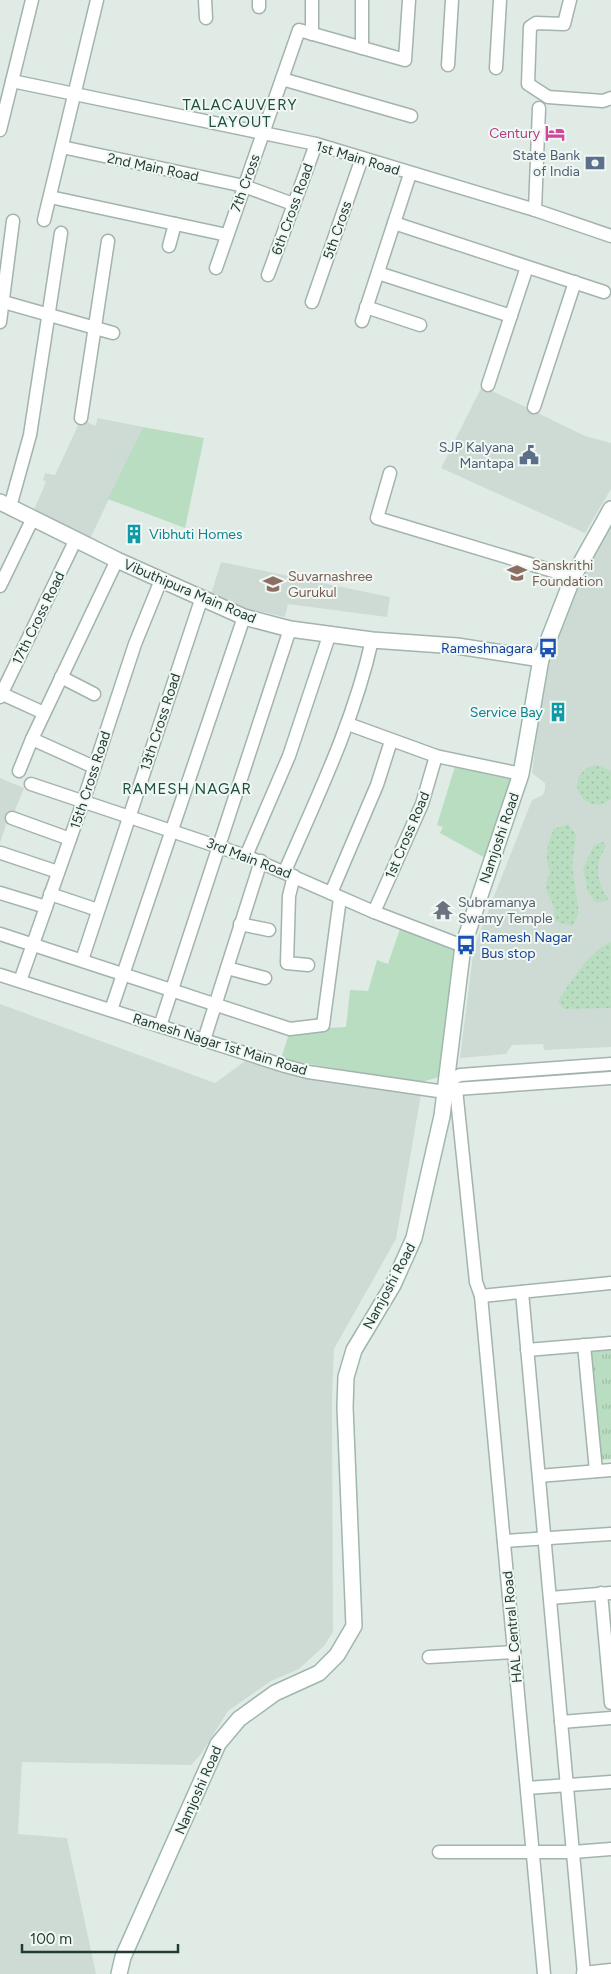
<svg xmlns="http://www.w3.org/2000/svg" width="611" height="1974" font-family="Figtree,sans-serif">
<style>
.built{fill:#cedbd5}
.grass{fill:#b9ddc0}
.park{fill:url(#park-tufts)}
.garden{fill:url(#garden-dots)}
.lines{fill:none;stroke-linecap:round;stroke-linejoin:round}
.minor-casing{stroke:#a3b3ad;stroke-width:15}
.tertiary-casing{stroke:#a3b3ad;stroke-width:18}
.secondary-casing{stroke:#9fb7ad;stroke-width:18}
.minor{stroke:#fff;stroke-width:12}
.tertiary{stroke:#fff;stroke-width:15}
.secondary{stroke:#fff;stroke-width:15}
.labels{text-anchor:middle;stroke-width:4;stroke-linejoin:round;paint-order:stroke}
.hotel-label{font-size:14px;fill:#b23c85;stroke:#f1f8f4;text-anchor:end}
.service-label{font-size:14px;fill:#4e5e75;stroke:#f1f8f4;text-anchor:end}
.street-label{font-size:14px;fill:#213c33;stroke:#f1f8f4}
.culture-label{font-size:14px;fill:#0d838f;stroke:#f1f8f4;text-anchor:start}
.education-label{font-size:14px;fill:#785e54;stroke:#f1f8f4;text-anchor:start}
.transit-label{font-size:14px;fill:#164399;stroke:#f1f8f4;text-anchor:end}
.worship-label{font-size:14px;fill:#5b616d;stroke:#f1f8f4;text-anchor:start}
.neighbourhood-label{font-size:15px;letter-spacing:1px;fill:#1d4e3f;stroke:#f1f8f4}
</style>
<defs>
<pattern id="park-tufts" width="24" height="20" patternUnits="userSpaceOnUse" patternTransform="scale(1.25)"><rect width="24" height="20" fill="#b9ddc0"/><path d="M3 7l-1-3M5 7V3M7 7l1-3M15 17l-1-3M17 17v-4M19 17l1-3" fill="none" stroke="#9fbfa5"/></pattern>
<pattern id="garden-dots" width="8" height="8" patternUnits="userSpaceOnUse" patternTransform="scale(1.25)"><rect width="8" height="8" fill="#b9ddc0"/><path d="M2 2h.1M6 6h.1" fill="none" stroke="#9fbfa5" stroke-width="1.8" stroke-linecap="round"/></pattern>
</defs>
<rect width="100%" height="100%" fill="#e0ebe6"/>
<g class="built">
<polygon points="482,386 585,436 611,443 611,489 585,533 441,468"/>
<polygon points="98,418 143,427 90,539 33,512 46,482 43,480 45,473 55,475 81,419 95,426"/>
<polygon points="611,523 611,1047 544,1050 543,1044 512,1045 506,1054 460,1058 474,947 532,800 543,795 545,789 545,783 532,773 540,705 549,654 577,584"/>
<polygon points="221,562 390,597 387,617 288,604 285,617 244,608 211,594"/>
<polygon points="0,778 24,788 14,813 8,819 0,843"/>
<polygon points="0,1004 215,1083 248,1059 421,1094 396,1239 334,1349 332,1399 333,1632 324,1646 299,1669 271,1681 228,1711 201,1754 191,1765 22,1762 18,1834 67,1838 96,1974 0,1974"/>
</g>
<g class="grass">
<polygon points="143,427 204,438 185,528 108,499"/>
<polygon points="455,766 515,777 487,859 440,833 443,827 437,825"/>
<polygon points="408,925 455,947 439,1077 418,1083 281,1059 290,1030 346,1027 350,990 368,991 377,960 388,964 400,929"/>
</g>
<polygon class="park" points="611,1348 611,1459 598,1460 589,1350"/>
<g class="garden">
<path d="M597,765l14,6v28c-28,22 -52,-27 -14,-34z"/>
<path d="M568,824l8,11 -4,31 7,47 -7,13 -17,-5 -2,-17 -6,-11 -1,-9 4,-12c-6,-15 -3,-28 4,-43z"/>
<path d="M603,842l3,4c-12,19 -10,35 3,54l-13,3 -8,-11 -5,-23 11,-24z"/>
<path d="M611,942v66l-47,1 -6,-8c14,-20 30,-50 53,-59z"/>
</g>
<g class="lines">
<defs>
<g id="minor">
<polyline points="205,0 206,18"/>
<polyline points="259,0 259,7"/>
<polyline points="362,0 362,48"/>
<polyline points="570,0 564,24 536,23 530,27 528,84 548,97 603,101 611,98"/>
<polyline points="312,34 312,0"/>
<polyline points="448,65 452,0"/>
<polyline points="496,68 500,0"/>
<polyline points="282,79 411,116"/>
<polyline points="12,81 316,144 535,210 611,236"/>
<polyline points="0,130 32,0"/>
<polyline points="62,147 244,186 293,204"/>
<polyline points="50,197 227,235"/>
<polyline points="535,210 539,108"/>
<polyline points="44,220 97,0"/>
<polyline points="394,223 604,292"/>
<polyline points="169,246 175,224"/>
<polyline points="216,268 299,30 405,60 409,0"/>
<polyline points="378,273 511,316"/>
<polyline points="268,275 316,144"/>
<polyline points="0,301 113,333"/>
<polyline points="312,302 362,158"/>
<polyline points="366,307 420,325"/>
<polyline points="362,321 410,174"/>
<polyline points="0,322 13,221"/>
<polyline points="488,385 527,267"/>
<polyline points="534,407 575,282"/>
<polyline points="81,418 108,241"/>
<polyline points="390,473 377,518 573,577"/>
<polyline points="10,507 30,435 61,233"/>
<polyline points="0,586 33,518"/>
<polyline points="61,677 94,694"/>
<polyline points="0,693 44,713"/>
<polyline points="0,697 76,539"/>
<polyline points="348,724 436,756 521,774"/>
<polyline points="32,739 94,767"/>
<polyline points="19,771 32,739 117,560"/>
<polyline points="31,784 246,856 374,912 463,946"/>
<polyline points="12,818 70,839"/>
<polyline points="1,853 58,872"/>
<polyline points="246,856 289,756 330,633"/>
<path d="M285,871c33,-76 69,-150 87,-231"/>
<polyline points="294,876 289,896 287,963 308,965"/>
<polyline points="0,893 46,907"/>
<polyline points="331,893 377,785 391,741"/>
<polyline points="50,894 98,910"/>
<polyline points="374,912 422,804 436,756"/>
<polyline points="240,924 269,930"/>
<polyline points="0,934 290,1029 323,1025 340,898"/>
<polyline points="82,960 202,597"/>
<polyline points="227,968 265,978"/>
<polyline points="0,975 285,1066 308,1072 445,1092"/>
<polyline points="20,981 83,802 135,644 161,580"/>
<polyline points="111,1010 244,617"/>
<polyline points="160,1026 290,629"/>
<polyline points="204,1040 261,861"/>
<polyline points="446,1082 460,1075 611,1064"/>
<polyline points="450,1085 456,1089 611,1078"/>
<polyline points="456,1089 476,1282 481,1296 544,1974"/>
<polyline points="522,1292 584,1974"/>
<polyline points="481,1296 611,1283"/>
<polyline points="584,1345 596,1471"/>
<polyline points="527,1350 611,1343"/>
<polyline points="539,1476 611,1470"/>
<polyline points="504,1541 611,1534"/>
<polyline points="601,1593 611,1703"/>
<polyline points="550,1598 611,1593"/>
<polyline points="429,1657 514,1652"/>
<polyline points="561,1722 611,1718"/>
<polyline points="527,1788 611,1782"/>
<polyline points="439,1852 573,1852 611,1849"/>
<polyline points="583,1973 611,1970"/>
</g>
<polyline id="tertiary" points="0,502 117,560 244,617 290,629 372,640 457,646 541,659"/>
<polyline id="secondary" points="119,1974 123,1957 218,1744 239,1719 275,1693 319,1673 337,1655 354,1626 345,1407 346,1377 354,1350 393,1285 414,1238 442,1116 463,946 521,774 541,659 573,577 611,509"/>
</defs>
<use href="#minor" class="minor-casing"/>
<use href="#tertiary" class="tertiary-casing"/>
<use href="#secondary" class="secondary-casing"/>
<use href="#minor" class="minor"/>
<use href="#tertiary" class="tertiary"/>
<use href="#secondary" class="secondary"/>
</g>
<defs>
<symbol id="hotel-bare" viewBox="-9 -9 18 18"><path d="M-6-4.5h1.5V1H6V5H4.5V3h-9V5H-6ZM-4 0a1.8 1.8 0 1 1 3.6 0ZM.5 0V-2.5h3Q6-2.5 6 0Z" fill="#d1479c" stroke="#f1f8f4" stroke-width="2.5" paint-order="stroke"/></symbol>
<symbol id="bank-bare" viewBox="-9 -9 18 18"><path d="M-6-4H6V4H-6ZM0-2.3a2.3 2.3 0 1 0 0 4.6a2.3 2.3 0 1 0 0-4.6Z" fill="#5c6f8a" stroke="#f1f8f4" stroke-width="2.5" paint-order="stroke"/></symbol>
<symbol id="civic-bare" viewBox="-9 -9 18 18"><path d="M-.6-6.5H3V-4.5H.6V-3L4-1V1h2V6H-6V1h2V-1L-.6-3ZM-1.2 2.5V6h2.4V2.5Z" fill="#5c6f8a" stroke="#f1f8f4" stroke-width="2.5" paint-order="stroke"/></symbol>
<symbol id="building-bare" viewBox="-9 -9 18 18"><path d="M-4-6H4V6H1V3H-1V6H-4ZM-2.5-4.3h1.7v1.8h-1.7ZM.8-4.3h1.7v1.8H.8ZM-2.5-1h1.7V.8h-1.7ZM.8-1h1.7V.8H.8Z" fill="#0f9aa8" stroke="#f1f8f4" stroke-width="2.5" paint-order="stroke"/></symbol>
<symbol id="school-bare" viewBox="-9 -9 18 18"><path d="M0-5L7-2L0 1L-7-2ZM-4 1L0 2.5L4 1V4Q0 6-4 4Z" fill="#8d6e63" stroke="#f1f8f4" stroke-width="2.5" paint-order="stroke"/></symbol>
<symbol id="bus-bare" viewBox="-9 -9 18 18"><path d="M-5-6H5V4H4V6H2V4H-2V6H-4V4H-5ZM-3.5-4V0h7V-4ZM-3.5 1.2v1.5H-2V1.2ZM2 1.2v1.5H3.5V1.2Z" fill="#1a4fb4" stroke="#f1f8f4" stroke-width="2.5" paint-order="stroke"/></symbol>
<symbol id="temple-bare" viewBox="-9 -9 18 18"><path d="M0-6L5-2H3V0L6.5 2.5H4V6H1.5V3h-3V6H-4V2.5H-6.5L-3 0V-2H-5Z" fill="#6b7280" stroke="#f1f8f4" stroke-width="2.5" paint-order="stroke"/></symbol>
</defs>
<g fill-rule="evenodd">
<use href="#hotel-bare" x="541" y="119" width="28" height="28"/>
<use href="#bank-bare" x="581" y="149" width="28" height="28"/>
<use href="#civic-bare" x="515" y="441" width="28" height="28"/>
<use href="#building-bare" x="120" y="520" width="28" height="28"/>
<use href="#school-bare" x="503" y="559" width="28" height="28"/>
<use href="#school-bare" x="259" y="570" width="28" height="28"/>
<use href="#bus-bare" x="534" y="634" width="28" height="28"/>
<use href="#building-bare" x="544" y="698" width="28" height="28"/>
<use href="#temple-bare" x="429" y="896" width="28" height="28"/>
<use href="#bus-bare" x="452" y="931" width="28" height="28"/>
</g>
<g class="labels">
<g class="hotel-label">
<text x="540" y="138">Century</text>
</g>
<g class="service-label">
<text x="580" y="160">State Bank<tspan x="580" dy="16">of India</tspan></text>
<text x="514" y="452">SJP Kalyana<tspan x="514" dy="16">Mantapa</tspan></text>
</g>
<g class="street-label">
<text transform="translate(358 158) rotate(17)" y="5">1st Main Road</text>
<text transform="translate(153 167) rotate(12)" y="5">2nd Main Road</text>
<text transform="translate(245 183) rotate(-70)" y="5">7th Cross</text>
<text transform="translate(292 209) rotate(-70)" y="5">6th Cross Road</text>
<text transform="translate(337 230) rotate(-71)" y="5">5th Cross</text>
<text transform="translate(190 591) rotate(23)" y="5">Vibuthipura Main Road</text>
<text transform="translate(38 618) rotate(-64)" y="5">17th Cross Road</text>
<text transform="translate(160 722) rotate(-72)" y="5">13th Cross Road</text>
<text transform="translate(90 780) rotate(-72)" y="5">15th Cross Road</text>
<text transform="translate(407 835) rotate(-67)" y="5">1st Cross Road</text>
<text transform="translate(499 838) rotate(-71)" y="5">Namjoshi Road</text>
<text transform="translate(249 858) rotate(21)" y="5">3rd Main Road</text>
<text transform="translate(220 1044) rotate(17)" y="5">Ramesh Nagar 1st Main Road</text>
<text transform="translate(389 1286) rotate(-62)" y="5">Namjoshi Road</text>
<text transform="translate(512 1627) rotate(-95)" y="5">HAL Central Road</text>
<text transform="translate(198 1790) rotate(-66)" y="5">Namjoshi Road</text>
</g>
<g class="culture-label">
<text x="149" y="539">Vibhuti Homes</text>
<text x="543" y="717" text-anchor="end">Service Bay</text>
</g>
<g class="education-label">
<text x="532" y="570">Sanskrithi<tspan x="532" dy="16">Foundation</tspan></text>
<text x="288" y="581">Suvarnashree<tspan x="288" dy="16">Gurukul</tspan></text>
</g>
<g class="transit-label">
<text x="533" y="653">Rameshnagara</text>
<text x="481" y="942" text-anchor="start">Ramesh Nagar<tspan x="481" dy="16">Bus stop</tspan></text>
</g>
<g class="worship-label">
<text x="458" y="907">Subramanya<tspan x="458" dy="16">Swamy Temple</tspan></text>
</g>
<g class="neighbourhood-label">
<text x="240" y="110">TALACAUVERY<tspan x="240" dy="17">LAYOUT</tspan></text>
<text x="187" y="794">RAMESH NAGAR</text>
</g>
</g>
<path d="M22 1944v8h156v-8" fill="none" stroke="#213c33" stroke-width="2.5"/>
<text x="30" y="1944" font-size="15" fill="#213c33" stroke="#f1f8f4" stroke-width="4" paint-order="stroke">100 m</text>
</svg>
